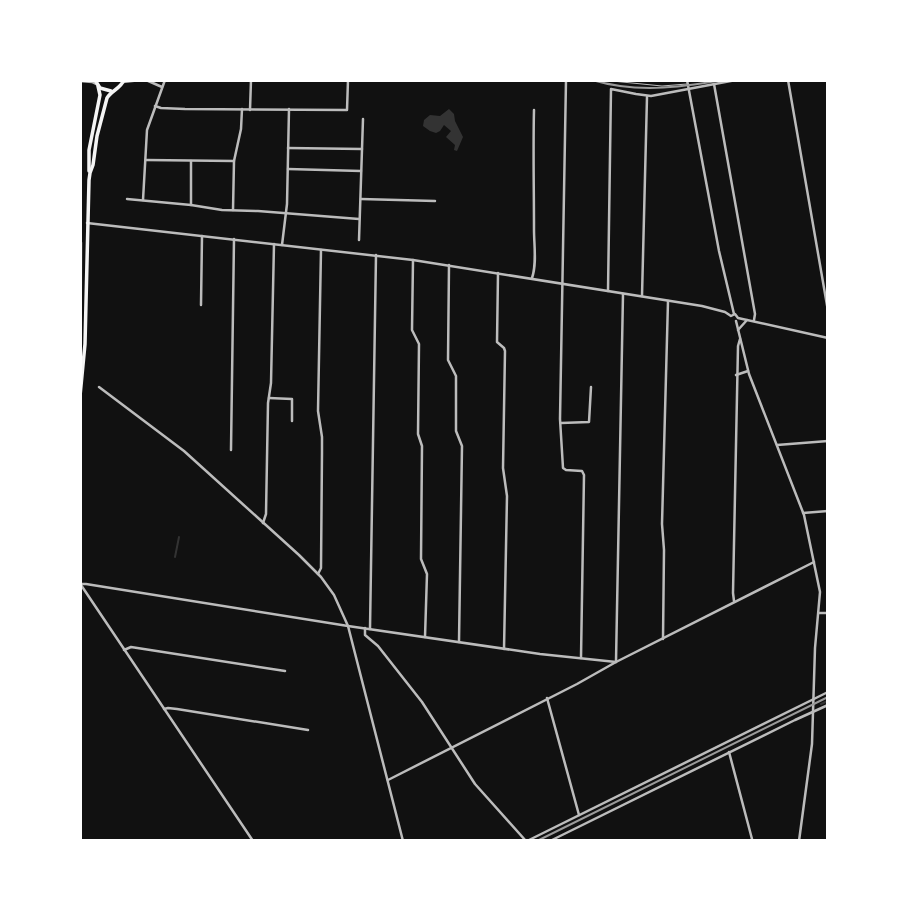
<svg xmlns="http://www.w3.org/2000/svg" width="908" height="921" font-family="'Public Sans',sans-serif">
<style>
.water{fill:#333}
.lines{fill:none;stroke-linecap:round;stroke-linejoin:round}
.stream{stroke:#333;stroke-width:2}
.service{stroke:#bcbcbc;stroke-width:1}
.minor{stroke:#bcbcbc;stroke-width:2.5}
.tertiary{stroke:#bcbcbc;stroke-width:2.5}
.secondary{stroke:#f5f5f5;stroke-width:3.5}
.rail{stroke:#9a9a9a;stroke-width:2}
</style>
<rect width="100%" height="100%" fill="#111"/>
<polygon class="water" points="449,109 454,114 455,121 463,137 457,151 454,150 455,145 446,137 451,131 444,125 440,131 436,133 430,131 423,126 424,120 430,115 440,116"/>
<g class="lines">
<g class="stream">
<polyline points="80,347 82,243"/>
<polyline points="175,557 179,537"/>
<polyline points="821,704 828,701"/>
</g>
<polyline class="service" points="602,80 662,86 687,84"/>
<g class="minor">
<polyline points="146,80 162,87"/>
<polyline points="566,80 560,419 563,468 566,470 582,471 584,475 581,658"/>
<polyline points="788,80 828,311"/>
<polyline points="123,82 141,80"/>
<polyline points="714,84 755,314 754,320"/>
<polyline points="155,106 161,108 185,109 347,110 348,80"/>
<polyline points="250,110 251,80"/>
<polyline points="288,148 362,149"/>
<polyline points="146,160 234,161"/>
<polyline points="288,169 361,171"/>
<polyline points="127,199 191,205 222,210 258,211 359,219"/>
<polyline points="361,199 435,201"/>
<polyline points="143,200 147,130 165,80"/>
<polyline points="191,205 191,161"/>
<polyline points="233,210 234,161 241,129 242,109"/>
<polyline points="359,240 363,119"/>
<polyline points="282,245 287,204 289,109"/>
<polyline points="413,260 412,330 419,344 418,434 422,446 421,559 427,574 425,637"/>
<polyline points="449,265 448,360 456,376 456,431 462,446 459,642"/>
<polyline points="498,273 497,342 504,348 505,351 503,468 507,496 504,649"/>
<path d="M532,278c5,-14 2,-33 2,-48 0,-40 -1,-80 0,-120"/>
<polyline points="608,291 611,89 636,94 651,96 736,80"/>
<polyline points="642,296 647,97"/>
<polyline points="201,305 202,236"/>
<polyline points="736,375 748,371"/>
<polyline points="99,387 184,451 299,555 321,577 334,595 348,626 403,841"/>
<polyline points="269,398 292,399 292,421"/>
<polyline points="561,423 589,422 591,387"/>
<polyline points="777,445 828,441"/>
<polyline points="231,450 234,239"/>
<polyline points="803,513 828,511"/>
<polyline points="263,523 266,514 268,403 271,383 274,244"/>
<polyline points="318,574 321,568 322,452 322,437 318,411 321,250"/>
<polyline points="81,584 86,584 348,626 540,654 616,662"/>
<polyline points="81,585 253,841"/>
<polyline points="734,601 733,593 738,346 740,339"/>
<polyline points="819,613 828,613"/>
<polyline points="365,628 365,635 378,646 422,702 475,784 526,841"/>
<polyline points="370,629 376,255"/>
<polyline points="663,639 664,550 662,524 668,301"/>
<polyline points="124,650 131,647 285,671"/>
<polyline points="616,662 623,294"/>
<polyline points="547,698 579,815"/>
<polyline points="164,709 168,708 177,709 308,730"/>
<polyline points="729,752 752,839"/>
<polyline points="388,780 577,684 616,662 814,562"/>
<polyline points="527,841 828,692"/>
<polyline points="550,841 795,720 828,705"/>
</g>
<g class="tertiary">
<polyline points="687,80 719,251 734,314"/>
<polyline points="80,81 92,82 96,84"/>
<polyline points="87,223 413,260 702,306 725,312 731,316 735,314 738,318 828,338"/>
<polyline points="736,321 749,374 804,515 820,592 815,648 812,744 799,841"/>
<polyline points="738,330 747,320"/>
</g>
<g class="secondary">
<polyline points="95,80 100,88 111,91"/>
<polyline points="89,171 89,150 100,95 98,86"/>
<path d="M80,396l5,-52 4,-164 1,-7 3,-8 4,-29 10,-38c5,-8 13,-9 17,-18"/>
</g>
<g class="rail">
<path d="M592,80c44,13 85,8 130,0"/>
<polyline points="537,841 828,697"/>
</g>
</g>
<rect width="908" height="921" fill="none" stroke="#ffffff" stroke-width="164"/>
</svg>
